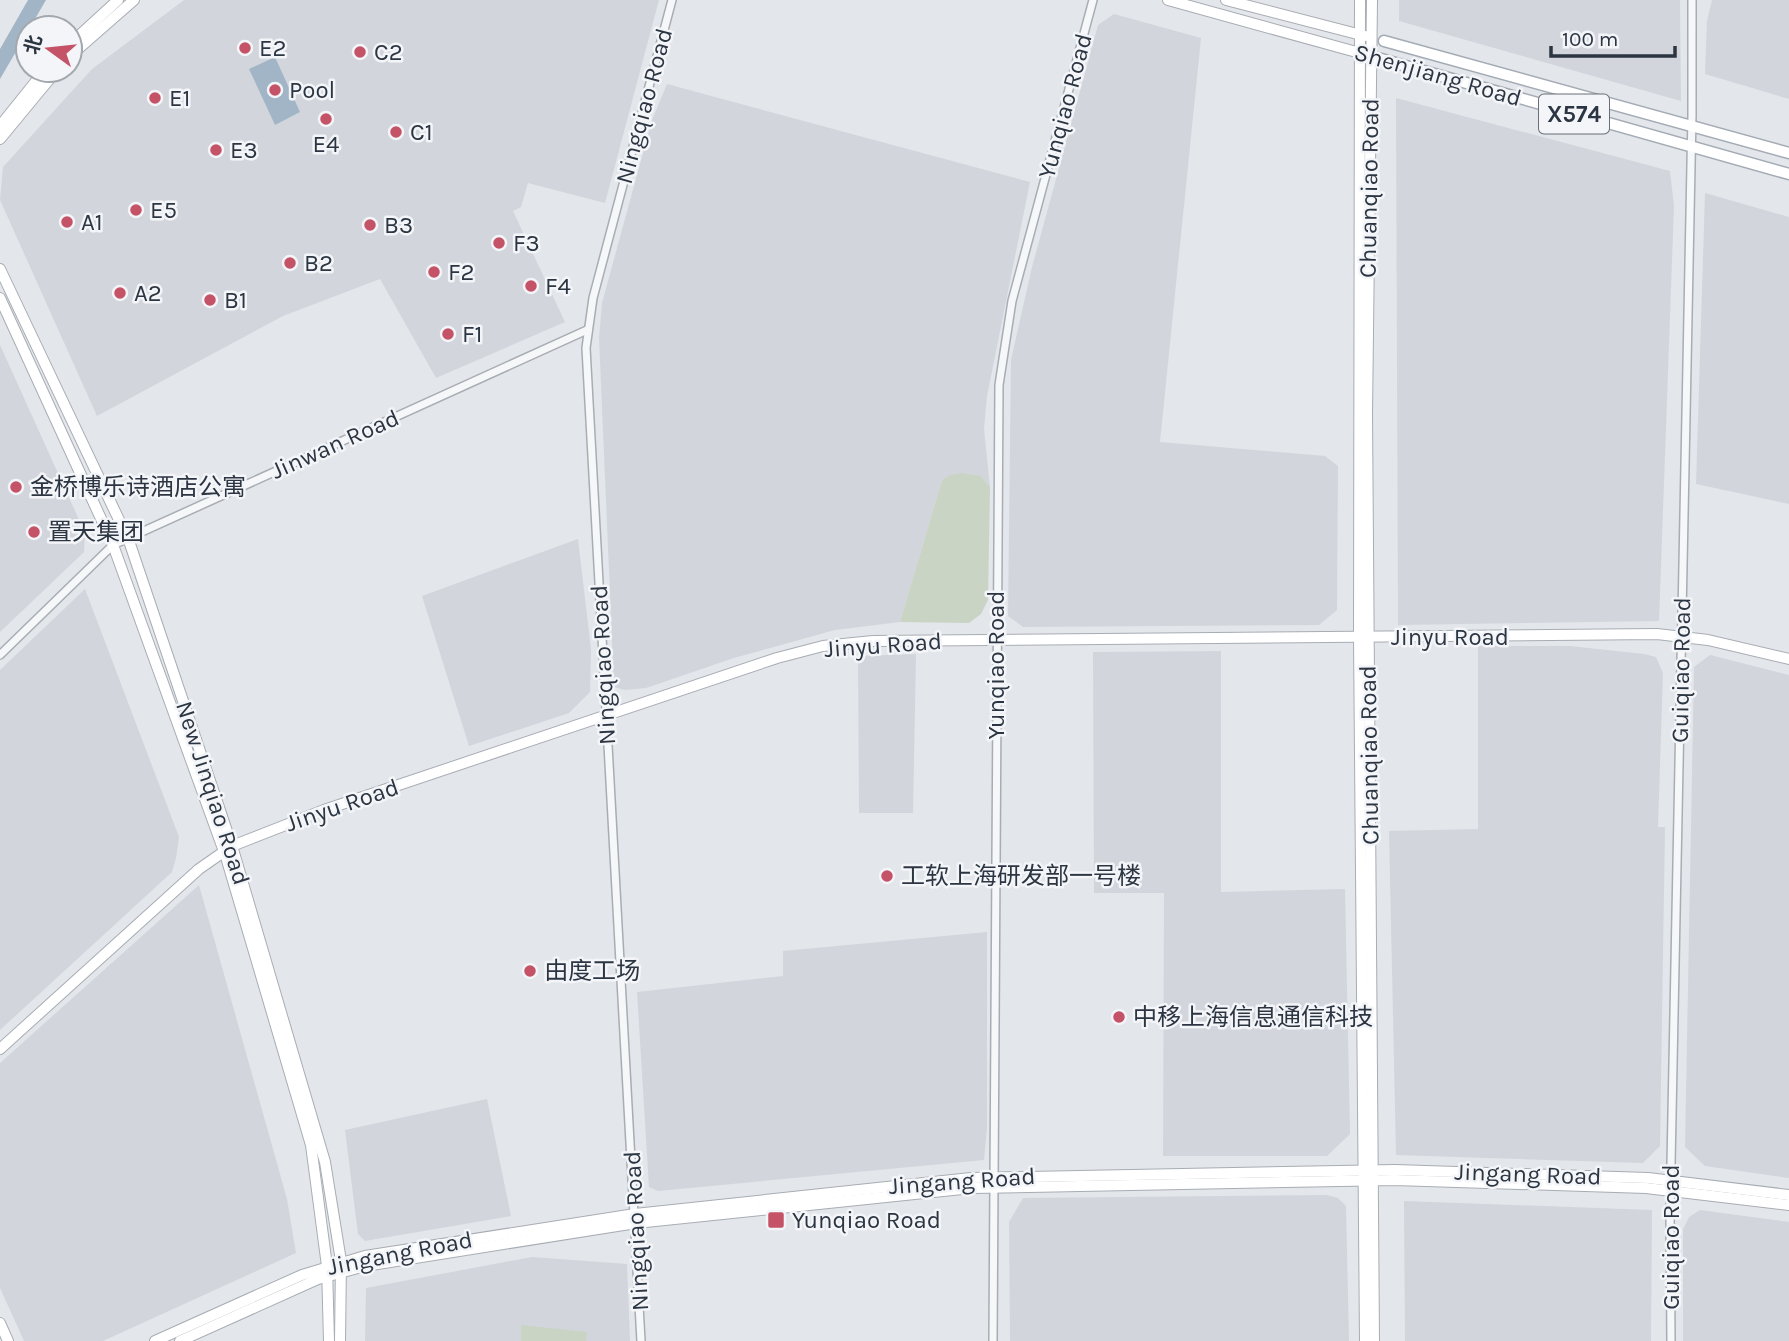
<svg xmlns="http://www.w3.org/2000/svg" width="1789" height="1341" font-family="Karla,'Noto Sans SC',sans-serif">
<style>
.built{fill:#d2d6dc}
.green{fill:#c9d4c5}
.water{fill:#a1b5c7}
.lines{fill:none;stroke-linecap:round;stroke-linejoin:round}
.street-casing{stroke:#a8adb4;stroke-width:10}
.secondary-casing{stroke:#a8adb4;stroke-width:12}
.primary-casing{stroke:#a4abb5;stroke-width:13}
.street{stroke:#f6f7f9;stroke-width:7}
.secondary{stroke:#fff;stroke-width:10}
.primary{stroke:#fff;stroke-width:10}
.poi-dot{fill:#c55367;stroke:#f3f5f8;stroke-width:2.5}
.labels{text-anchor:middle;stroke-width:5;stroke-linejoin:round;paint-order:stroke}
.shield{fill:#f3f5f8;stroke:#686f79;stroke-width:2}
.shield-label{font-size:23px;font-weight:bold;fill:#2c3542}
.poi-label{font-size:24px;fill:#2c3542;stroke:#f3f5f8;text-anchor:start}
.street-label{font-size:24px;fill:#2c3542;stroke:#f3f5f8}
</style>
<rect width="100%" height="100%" fill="#e3e6ea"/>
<g class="built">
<polygon points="184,0 659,0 605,203 528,183 521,207 513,211 565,322 436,378 380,279 283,316 97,416 0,200 3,167 92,69"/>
<polygon points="1399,0 1680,0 1681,101 1399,21"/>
<polygon points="1712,0 1789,0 1789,99 1705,74 1707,21"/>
<polygon points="1114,14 1201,38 1160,442 1325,456 1338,466 1337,610 1319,625 1023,627 1008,616 1011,360 1032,267 1098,25"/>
<polygon points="667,84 1030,182 987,396 984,429 990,487 981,476 942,480 900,622 835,630 734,658 646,688 625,690 614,687 599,338 602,303 652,120"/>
<polygon points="1396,98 1670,171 1674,206 1659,621 1398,625"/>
<polygon points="1705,193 1789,217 1789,504 1696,484"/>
<polygon points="0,345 85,533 84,552 0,632"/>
<polygon points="578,539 591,649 590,692 569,713 469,746 422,596"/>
<polygon points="85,589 179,837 176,858 172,872 0,1030 0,670"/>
<polygon points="1478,646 1570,646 1644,654 1656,657 1663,673 1658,827 1665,827 1660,1146 1643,1163 1396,1155 1389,831 1478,829"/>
<polygon points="1221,651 1221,892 1345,889 1350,1134 1327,1156 1163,1156 1164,893 1094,893 1093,652"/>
<polygon points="916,654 913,813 859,813 858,656"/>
<polygon points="1710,655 1789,675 1789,1178 1705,1166 1685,1147 1694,667"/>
<polygon points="199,885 287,1199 296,1253 103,1341 24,1341 0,1288 0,1063"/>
<polygon points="987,932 987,1128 984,1160 658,1191 649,1187 637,992 783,976 783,951"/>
<polygon points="487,1099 511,1216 365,1241 358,1234 345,1130"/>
<polygon points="1327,1195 1338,1198 1346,1206 1349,1341 1010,1341 1009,1222 1023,1198"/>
<polygon points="1404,1201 1652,1210 1651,1341 1405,1341"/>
<polygon points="1700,1210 1789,1222 1789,1341 1683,1341 1683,1229 1689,1217"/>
<polygon points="532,1257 627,1264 630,1341 365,1341 366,1288"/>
</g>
<g class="green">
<polygon points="962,473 981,476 990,487 988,600 981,614 969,623 900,622 942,480 950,475"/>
<polygon points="521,1325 587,1332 586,1341 521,1341"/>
</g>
<g class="water">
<polygon points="28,0 46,0 0,79 0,49"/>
<polygon points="275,57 300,112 275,125 249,69"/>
</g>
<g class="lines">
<defs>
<g id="street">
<polyline points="0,655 113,545 587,330"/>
<polyline points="641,1341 586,348 593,298 672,0"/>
<polyline points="993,1341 999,385 1012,301 1093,0"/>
<polyline points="1671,1341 1670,1214 1692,115 1692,0"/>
</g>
<g id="secondary">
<polyline points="1168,0 1360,53"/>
<polyline points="1226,0 1365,36"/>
<polyline points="1360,0 1359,637 1365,1341"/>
<polyline points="1372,0 1367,414 1374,1341"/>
<polyline points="70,44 118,0"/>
<polyline points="70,56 134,0"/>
<polyline points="0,126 45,70"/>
<polyline points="0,139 57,70"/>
<polyline points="0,269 129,541 232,846 325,1162 341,1261 340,1341"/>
<polyline points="0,298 113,545 226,857 311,1145 327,1266 329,1341"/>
<polyline points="0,1049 199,869 232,846 324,810 777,658 823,646 873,641 1657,634 1708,640 1789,659"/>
<polyline points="0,1323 8,1341"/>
<polyline points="155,1341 302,1275 365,1256 635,1214 971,1178 1395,1170 1648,1178 1789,1195"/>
<polyline points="180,1341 318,1279 365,1266 636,1223 972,1188 1395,1180 1646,1188 1789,1205"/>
</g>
<g id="primary">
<polyline points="1384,41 1789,153"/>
<polyline points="1360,53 1789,174"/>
</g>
</defs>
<use href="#street" class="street-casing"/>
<use href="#secondary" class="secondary-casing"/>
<use href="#primary" class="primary-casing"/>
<use href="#street" class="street"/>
<use href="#secondary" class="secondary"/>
<use href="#primary" class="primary"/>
</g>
<g class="poi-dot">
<circle cx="245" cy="48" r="7"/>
<circle cx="360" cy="52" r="7"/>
<circle cx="275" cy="90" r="7"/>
<circle cx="155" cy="98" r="7"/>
<circle cx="326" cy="119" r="7"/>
<circle cx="396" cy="132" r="7"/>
<circle cx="216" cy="150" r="7"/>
<circle cx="136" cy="210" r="7"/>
<circle cx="67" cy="222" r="7"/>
<circle cx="370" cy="225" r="7"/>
<circle cx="499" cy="243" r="7"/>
<circle cx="290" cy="263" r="7"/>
<circle cx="434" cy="272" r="7"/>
<circle cx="531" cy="286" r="7"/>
<circle cx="120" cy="293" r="7"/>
<circle cx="210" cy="300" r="7"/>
<circle cx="448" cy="334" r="7"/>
<circle cx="16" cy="487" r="7"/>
<circle cx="34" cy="532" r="7"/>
<circle cx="887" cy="876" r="7"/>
<circle cx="530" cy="971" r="7"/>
<circle cx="1119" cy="1017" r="7"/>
<rect x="767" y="1211" width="18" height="18" rx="3.5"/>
</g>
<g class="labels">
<rect class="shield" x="1539" y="94.5" width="70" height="39" rx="5"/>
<g class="shield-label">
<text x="1574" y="122">X574</text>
</g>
<g class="poi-label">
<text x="259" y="56">E2</text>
<text x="374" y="60">C2</text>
<text x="289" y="98">Pool</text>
<text x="169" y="106">E1</text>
<text x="410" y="140">C1</text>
<text x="326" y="152" text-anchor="middle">E4</text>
<text x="230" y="158">E3</text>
<text x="150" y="218">E5</text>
<text x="81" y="230">A1</text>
<text x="384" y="233">B3</text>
<text x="513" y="251">F3</text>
<text x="304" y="271">B2</text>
<text x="448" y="280">F2</text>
<text x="545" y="294">F4</text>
<text x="134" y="301">A2</text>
<text x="224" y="308">B1</text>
<text x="462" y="342">F1</text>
<text x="30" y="495">金桥博乐诗酒店公寓</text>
<text x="48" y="540">置天集团</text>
<text x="901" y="884">工软上海研发部一号楼</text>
<text x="544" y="979">由度工场</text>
<text x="1133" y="1025">中移上海信息通信科技</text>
<text x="792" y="1228">Yunqiao Road</text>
</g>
<g class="street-label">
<text transform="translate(1438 75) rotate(16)" y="8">Shenjiang Road</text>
<text transform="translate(644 106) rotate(-75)" y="8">Ningqiao Road</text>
<text transform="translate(1065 106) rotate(-75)" y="8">Yunqiao Road</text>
<text transform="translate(1369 188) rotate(-89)" y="8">Chuanqiao Road</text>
<text transform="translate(335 444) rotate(-24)" y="8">Jinwan Road</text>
<text x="1450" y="645">Jinyu Road</text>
<text transform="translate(883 645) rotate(-4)" y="8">Jinyu Road</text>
<text transform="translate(603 665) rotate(-93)" y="8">Ningqiao Road</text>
<text transform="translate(996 665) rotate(-90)" y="8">Yunqiao Road</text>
<text transform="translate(1681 670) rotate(-89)" y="8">Guiqiao Road</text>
<text transform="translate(1369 755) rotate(-91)" y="8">Chuanqiao Road</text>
<text transform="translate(213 793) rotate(72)" y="8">New Jinqiao Road</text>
<text transform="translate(342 805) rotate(-19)" y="8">Jinyu Road</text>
<text transform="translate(1528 1174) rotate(2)" y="8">Jingang Road</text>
<text transform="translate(962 1181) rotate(-4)" y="8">Jingang Road</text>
<text transform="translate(636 1231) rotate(-93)" y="8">Ningqiao Road</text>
<text transform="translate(1671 1237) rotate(-90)" y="8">Guiqiao Road</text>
<text transform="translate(400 1253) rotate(-11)" y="8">Jingang Road</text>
</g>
</g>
<g transform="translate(49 49) rotate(285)"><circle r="33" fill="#f3f5f8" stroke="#a3a8af" stroke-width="2"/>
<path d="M0-5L12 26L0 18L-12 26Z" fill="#c55367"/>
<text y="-10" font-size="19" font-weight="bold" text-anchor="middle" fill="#2c3542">北</text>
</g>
<path d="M1551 46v10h124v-10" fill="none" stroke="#2c3542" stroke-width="3.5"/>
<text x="1562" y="46" font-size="21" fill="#2c3542" stroke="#f3f5f8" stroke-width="5" paint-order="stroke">100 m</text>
</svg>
